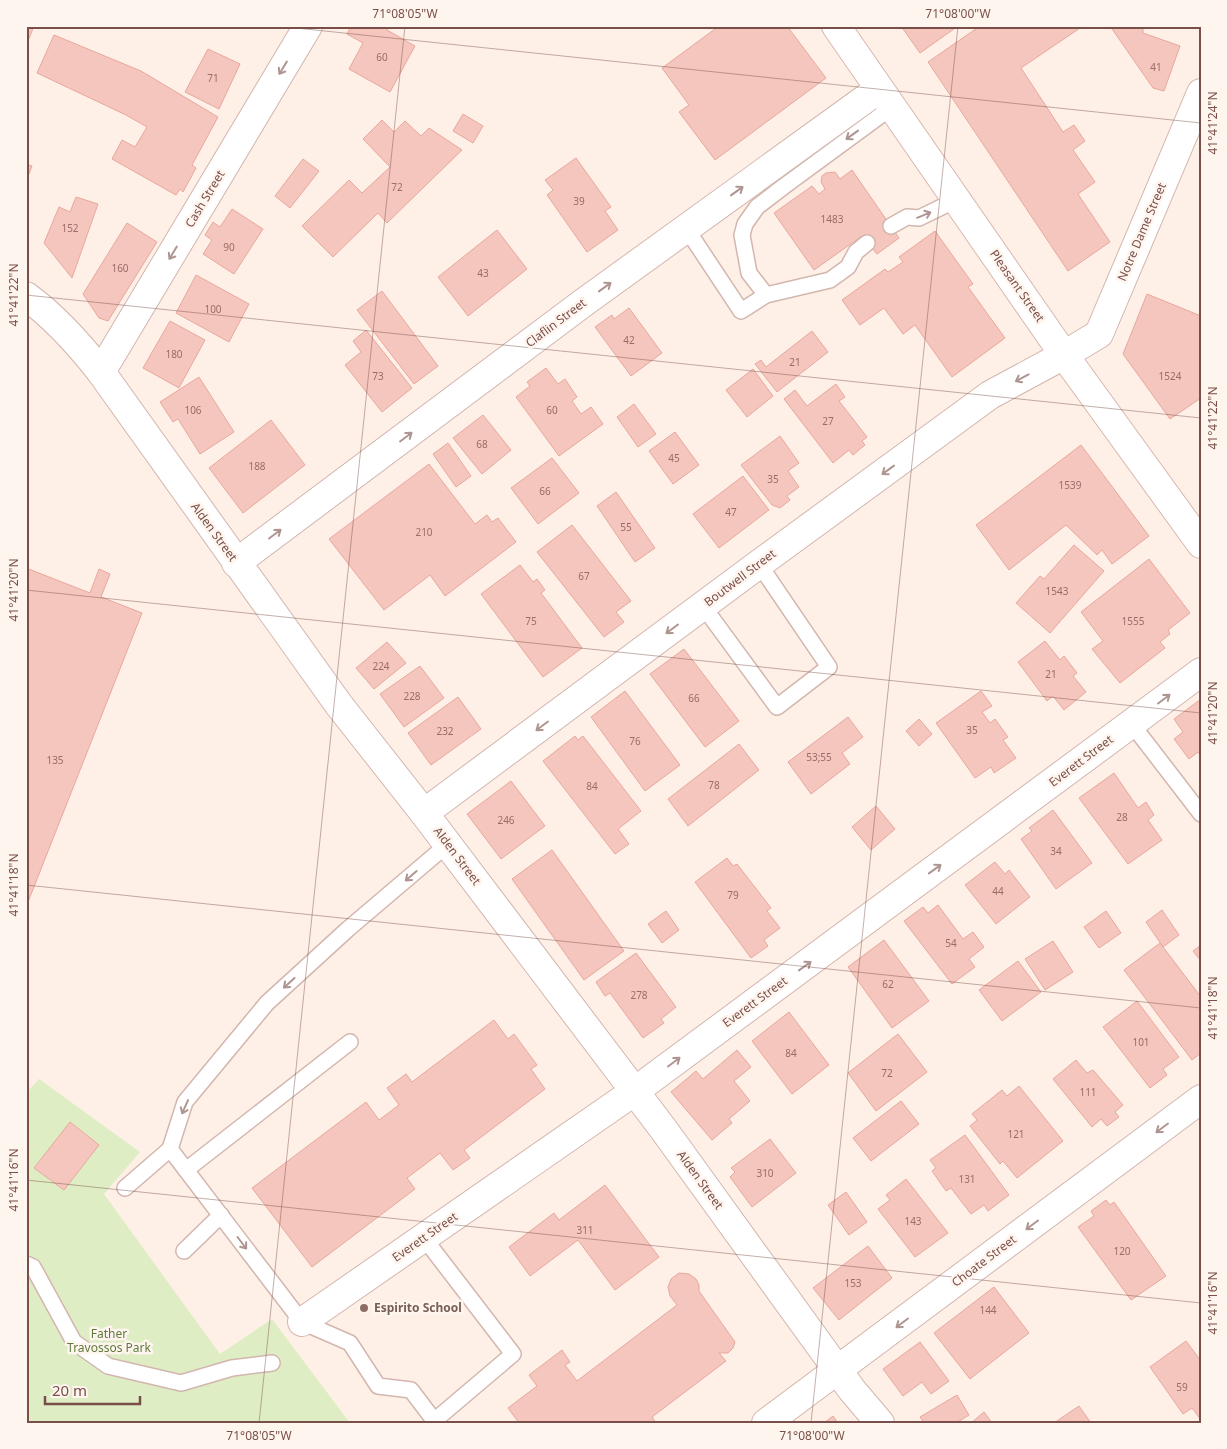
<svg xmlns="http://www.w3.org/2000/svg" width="1227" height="1449" font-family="'Noto Sans',sans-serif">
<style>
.green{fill:#deedc4}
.building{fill:#f5c6bd;stroke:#e9a79c}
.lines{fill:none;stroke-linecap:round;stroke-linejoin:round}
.service-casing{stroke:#d3b6ae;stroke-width:18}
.minor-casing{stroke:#d3b6ae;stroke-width:30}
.secondary-casing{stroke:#d9b7ae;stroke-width:30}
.service{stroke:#fff;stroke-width:15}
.minor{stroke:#fff;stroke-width:28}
.secondary{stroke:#fff;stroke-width:28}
.oneway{stroke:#af9592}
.ticks{fill:none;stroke:#7a4f49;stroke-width:1;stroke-opacity:0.45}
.education-dot{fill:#8d6e63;stroke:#fff5ef;stroke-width:2}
.labels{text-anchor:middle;stroke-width:5;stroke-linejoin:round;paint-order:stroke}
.number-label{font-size:10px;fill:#996d66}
.street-label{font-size:12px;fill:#7a4f49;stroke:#fff5ef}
.education-label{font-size:12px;font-weight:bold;fill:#785e54;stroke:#fff5ef;text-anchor:start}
.park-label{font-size:12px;fill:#5e7a3d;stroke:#fff5ef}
.neatline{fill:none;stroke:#7a4f49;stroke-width:2}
.ticks-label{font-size:12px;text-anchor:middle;fill:#7a4f49}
</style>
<rect width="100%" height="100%" fill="#fef0e7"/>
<polygon class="green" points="39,1079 140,1152 104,1194 220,1354 272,1319 350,1423 26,1423 26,1093"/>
<g class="building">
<polygon points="26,26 34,26 26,46"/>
<polygon points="351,26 389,26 387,30 415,46 390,92 349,69 363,43 347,34"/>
<polygon points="719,26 787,26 826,78 715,160 679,112 689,105 662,68"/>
<polygon points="901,26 958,26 920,53"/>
<polygon points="980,26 1083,26 1021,68 1063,132 1074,125 1085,141 1073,150 1095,182 1078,194 1110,242 1068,271 928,62"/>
<polygon points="1110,26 1143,26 1143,33 1180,46 1164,91 1153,88"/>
<polygon points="54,35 141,71 218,117 192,165 196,168 183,192 180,189 176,195 112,159 122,140 135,147 147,127 126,115 37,73"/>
<polygon points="208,49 240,64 219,109 185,92"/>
<polygon points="463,114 483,126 473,143 453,131"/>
<polygon points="382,120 394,132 405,121 421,136 429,128 462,150 387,223 378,213 333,257 302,226 349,180 362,193 390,167 363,139"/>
<polygon points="576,158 611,207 605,211 618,230 587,252 547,195 553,190 545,180"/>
<polygon points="303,159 319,171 290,208 275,196"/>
<polygon points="26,164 32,166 26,182"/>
<polygon points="852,170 899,238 877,254 862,236 814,270 774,213 812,186 819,194 825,189 821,182 822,176 826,173 835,172 840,179"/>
<polygon points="76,197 98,204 72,278 44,243 59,207 70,212"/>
<polygon points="232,209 263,229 234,274 203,254 212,240 205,235 213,222 220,227"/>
<polygon points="127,223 157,242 108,321 99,318 83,294"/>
<polygon points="497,230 527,269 468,316 438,277"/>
<polygon points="935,231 973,284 968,287 1005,338 952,377 915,325 903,334 884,308 860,325 842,300 885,269 888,272 903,262 899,257"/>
<polygon points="196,275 249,304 229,342 176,313"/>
<polygon points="382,291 438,366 414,384 357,310"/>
<polygon points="1147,294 1201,316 1201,398 1170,419 1123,354"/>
<polygon points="629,308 662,353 631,376 595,327 612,315 614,319"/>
<polygon points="170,321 205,340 179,388 143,368"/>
<polygon points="366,330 412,388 382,412 345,365 361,352 353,341"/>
<polygon points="812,331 828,352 777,392 755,364 761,360 766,367"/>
<polygon points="546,368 558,384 565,379 577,397 572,401 581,414 591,407 603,424 559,456 516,397 530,386 527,382"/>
<polygon points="753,369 773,396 747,417 726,390"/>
<polygon points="199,377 234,432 200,454 178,419 173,422 160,402"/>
<polygon points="836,384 845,397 839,401 867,437 862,441 865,445 853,455 849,450 833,463 784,399 795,390 807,406"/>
<polygon points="634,404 656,434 638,447 617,417"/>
<polygon points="483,415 511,450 482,474 453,438"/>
<polygon points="271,420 305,465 243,513 209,468"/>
<polygon points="675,432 699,465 673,484 649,451"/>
<polygon points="780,436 799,463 788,471 799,487 787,496 790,500 780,508 772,505 741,465"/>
<polygon points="448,443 471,476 456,487 433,454"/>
<polygon points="1081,445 1149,536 1112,564 1102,550 1097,555 1066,525 1009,570 976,525"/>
<polygon points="552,458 579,493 538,524 511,488"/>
<polygon points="429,464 475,524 487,515 492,522 498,518 516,542 445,596 430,575 384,610 329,539"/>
<polygon points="743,476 769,510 719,548 693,514"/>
<polygon points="616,492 655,548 635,562 597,506"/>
<polygon points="572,525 631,601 616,612 624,622 604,637 537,552"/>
<polygon points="1074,545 1104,571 1050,633 1016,603 1040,576 1044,579"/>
<polygon points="1149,559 1190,613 1168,630 1170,634 1160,642 1165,648 1120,683 1092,649 1103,641 1081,612"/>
<polygon points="520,565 533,582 537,579 545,590 541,593 582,648 543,677 481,594"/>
<polygon points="26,568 90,593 99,569 110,574 101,597 142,613 26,907"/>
<polygon points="1045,641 1060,660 1064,656 1077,673 1073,676 1086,692 1064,710 1053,696 1047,701 1018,662"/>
<polygon points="387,642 406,663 374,689 356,668"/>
<polygon points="684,649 739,721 705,747 650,674"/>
<polygon points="420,666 444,698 404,727 380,694"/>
<polygon points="625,691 680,765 645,791 591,717"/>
<polygon points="981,691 992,706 982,712 990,723 995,719 1008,737 1003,740 1016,758 994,773 991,767 975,778 936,723"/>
<polygon points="458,697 481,729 431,765 408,733"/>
<polygon points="1201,699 1201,756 1198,752 1189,759 1174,739 1183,732 1174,719"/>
<polygon points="848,717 863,737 842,753 850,764 811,794 788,762"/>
<polygon points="919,719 932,734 919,746 906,731"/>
<polygon points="575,736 578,740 583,736 641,811 618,829 629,844 615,854 543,761"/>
<polygon points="739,744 759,770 688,826 668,799"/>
<polygon points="1114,773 1138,808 1146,802 1154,815 1148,820 1162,840 1128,864 1079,798"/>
<polygon points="511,781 545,826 501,859 467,814"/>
<polygon points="876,806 895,829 871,850 852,827"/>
<polygon points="1053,810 1092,863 1056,889 1021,839 1032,831 1029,828"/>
<polygon points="552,850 624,951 584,980 512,879"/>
<polygon points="727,858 733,866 737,864 771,908 767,911 780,928 764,940 768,946 751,958 695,882"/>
<polygon points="995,862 1005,874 1009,870 1030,897 996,924 965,885"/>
<polygon points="938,905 963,939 973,932 984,947 969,959 975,967 952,984 904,921 923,907 928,913"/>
<polygon points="1162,910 1179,935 1163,947 1146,922"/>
<polygon points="666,911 679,930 662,943 648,924"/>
<polygon points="1106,911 1121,933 1099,948 1084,927"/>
<polygon points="884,940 929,1001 892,1028 848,967"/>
<polygon points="1053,941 1073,972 1045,990 1025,959"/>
<polygon points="1160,943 1201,997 1201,1053 1192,1060 1124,970"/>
<polygon points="1201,945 1201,961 1193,951"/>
<polygon points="636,953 676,1007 661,1019 664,1023 643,1038 610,993 605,996 596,982"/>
<polygon points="1018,961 1041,992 1002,1021 979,990"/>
<polygon points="1137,1001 1179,1057 1163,1069 1167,1075 1150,1088 1103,1027"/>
<polygon points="789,1012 829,1065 792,1094 752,1041"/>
<polygon points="494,1020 508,1039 514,1034 537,1065 531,1069 545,1089 464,1150 470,1158 453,1170 440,1153 407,1178 415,1189 312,1267 252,1188 366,1102 379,1120 399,1105 387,1088 406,1074 412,1082"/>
<polygon points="898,1034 927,1072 876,1111 848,1073"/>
<polygon points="737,1050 751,1067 734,1081 750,1101 729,1119 732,1123 712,1140 671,1092 696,1071 703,1079"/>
<polygon points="1076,1060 1087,1073 1093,1070 1123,1105 1115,1112 1119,1117 1107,1126 1101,1119 1092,1127 1053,1079"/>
<polygon points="1019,1086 1063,1141 1017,1178 1003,1161 1000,1164 970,1126 977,1120 972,1114 1002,1090 1007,1096"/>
<polygon points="901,1101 919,1124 871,1161 853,1138"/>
<polygon points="70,1122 99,1145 64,1190 34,1168"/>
<polygon points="965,1135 1009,1195 988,1211 984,1205 971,1214 951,1188 946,1191 932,1171 936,1168 930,1160"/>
<polygon points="770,1139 796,1173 752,1207 730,1177 735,1172 731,1168"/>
<polygon points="906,1179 948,1233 915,1257 878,1209 890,1200 886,1195"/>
<polygon points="605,1185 659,1257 615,1290 578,1240 530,1276 509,1247 554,1213 559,1220"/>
<polygon points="846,1192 867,1222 849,1235 828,1205"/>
<polygon points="1106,1200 1110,1205 1114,1202 1166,1276 1131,1300 1078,1227 1094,1216 1091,1211"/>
<polygon points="868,1246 892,1278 839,1320 813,1288"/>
<polygon points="679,1273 689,1274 696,1279 699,1285 699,1291 735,1342 733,1348 728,1353 719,1353 726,1361 652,1417 656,1423 519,1423 508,1408 537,1386 529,1375 562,1350 570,1362 565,1365 577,1381 677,1305 670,1296 668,1287 671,1279"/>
<polygon points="994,1287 1029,1333 970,1379 934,1333"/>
<polygon points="1186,1341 1201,1361 1201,1420 1192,1408 1183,1414 1150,1367"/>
<polygon points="920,1342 949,1381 931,1394 922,1382 903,1396 883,1369"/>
<polygon points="957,1395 969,1415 956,1423 924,1423 920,1417"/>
<polygon points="1079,1406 1091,1423 1054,1423"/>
<polygon points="984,1412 992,1423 971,1423"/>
<polygon points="833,1416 838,1423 824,1423"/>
</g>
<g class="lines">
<defs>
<g id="service">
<polyline points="891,226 907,217 919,218 956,200"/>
<polyline points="686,228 741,311 766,295 830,280 848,267 856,252 867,243"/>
<polyline points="766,295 749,273 742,235 745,224 757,207 783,187 892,107"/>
<polyline points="703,606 777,707 829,667 759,564"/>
<polyline points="1131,723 1201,814"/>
<polyline points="186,1170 350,1042"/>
<polyline points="125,1188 170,1149"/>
<polyline points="424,1238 513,1354 434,1421"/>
<polyline points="184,1251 221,1215"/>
<polyline points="26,1264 33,1267 74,1342 108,1366 181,1383 232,1368 272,1363"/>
<polyline points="436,1423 411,1390 378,1386 350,1343 302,1322 170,1149 185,1102 267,1003 348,929 448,844"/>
</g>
<g id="minor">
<path d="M26,296c29,21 53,48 75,76l238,333 85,108 240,317 188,260 28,33"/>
<polyline points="101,372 308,26"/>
<polyline points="236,563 583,303 879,89"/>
<polyline points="424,813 759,564 990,395 1064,355 1099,334 1201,93"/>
<polyline points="302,1322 635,1091 1201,672"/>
<polyline points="766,1423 1201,1099"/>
</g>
<polyline id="secondary" points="836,26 1064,355 1201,544"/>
</defs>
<use href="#service" class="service-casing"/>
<use href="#minor" class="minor-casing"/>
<use href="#secondary" class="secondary-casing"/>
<use href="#service" class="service"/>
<use href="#minor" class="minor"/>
<use href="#secondary" class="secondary"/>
</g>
<defs><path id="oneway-shaft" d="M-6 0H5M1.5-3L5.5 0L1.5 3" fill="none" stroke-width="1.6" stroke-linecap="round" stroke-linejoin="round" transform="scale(1.25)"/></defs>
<g class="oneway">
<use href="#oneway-shaft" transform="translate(283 68) rotate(121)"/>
<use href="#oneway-shaft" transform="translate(852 135) rotate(144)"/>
<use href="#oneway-shaft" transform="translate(737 191) rotate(-36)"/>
<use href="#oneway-shaft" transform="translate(924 215) rotate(-22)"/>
<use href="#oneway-shaft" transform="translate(173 253) rotate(121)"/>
<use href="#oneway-shaft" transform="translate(605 287) rotate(-36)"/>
<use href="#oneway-shaft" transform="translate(1022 378) rotate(152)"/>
<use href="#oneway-shaft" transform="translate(406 437) rotate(-37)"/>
<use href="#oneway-shaft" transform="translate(888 470) rotate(144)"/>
<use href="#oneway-shaft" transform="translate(275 534) rotate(-37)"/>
<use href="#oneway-shaft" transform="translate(672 629) rotate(143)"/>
<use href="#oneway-shaft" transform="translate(1164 699) rotate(-37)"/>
<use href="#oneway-shaft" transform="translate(542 726) rotate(143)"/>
<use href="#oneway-shaft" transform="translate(935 869) rotate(-36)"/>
<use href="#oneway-shaft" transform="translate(411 876) rotate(139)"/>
<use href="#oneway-shaft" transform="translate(805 966) rotate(-36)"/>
<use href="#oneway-shaft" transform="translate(289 983) rotate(138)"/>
<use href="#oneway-shaft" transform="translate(674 1062) rotate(-37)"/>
<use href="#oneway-shaft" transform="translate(185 1107) rotate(114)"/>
<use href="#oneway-shaft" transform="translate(1162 1128) rotate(143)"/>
<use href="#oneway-shaft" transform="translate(1032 1225) rotate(143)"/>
<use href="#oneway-shaft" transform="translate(242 1243) rotate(53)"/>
<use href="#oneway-shaft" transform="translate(902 1323) rotate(143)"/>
</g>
<path class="ticks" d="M277,26l924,97M26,295l1175,123M26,590l1175,123M26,885l1175,123M26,1180l1175,123M259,1423l146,-1397M811,1423l147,-1397"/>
<circle class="education-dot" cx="364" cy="1308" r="5"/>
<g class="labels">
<g class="number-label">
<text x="382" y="61">60</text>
<text x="1156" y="71">41</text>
<text x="213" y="82">71</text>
<text x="397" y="191">72</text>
<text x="579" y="205">39</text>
<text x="832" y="223">1483</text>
<text x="70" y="232">152</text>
<text x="229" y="251">90</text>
<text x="120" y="272">160</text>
<text x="483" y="277">43</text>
<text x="213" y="313">100</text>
<text x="629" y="344">42</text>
<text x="174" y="358">180</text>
<text x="795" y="366">21</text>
<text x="378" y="380">73</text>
<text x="1170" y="380">1524</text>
<text x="193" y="414">106</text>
<text x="552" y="414">60</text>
<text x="828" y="425">27</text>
<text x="482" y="448">68</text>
<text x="674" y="462">45</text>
<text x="257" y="470">188</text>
<text x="773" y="483">35</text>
<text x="1070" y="489">1539</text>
<text x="545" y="495">66</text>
<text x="731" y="516">47</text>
<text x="626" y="531">55</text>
<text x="424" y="536">210</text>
<text x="584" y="580">67</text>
<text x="1057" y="595">1543</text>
<text x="531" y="625">75</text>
<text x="1133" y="625">1555</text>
<text x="381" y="670">224</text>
<text x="1051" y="678">21</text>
<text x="412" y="700">228</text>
<text x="694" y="702">66</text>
<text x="972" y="734">35</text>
<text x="445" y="735">232</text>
<text x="635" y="745">76</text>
<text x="819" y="761">53;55</text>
<text x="55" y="764">135</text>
<text x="714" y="789">78</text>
<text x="592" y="790">84</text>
<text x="1122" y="821">28</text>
<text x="506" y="824">246</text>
<text x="1056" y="855">34</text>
<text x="998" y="895">44</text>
<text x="733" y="899">79</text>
<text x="951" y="947">54</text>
<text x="888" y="988">62</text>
<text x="639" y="999">278</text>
<text x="1141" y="1046">101</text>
<text x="791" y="1057">84</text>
<text x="887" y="1077">72</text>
<text x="1088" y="1096">111</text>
<text x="1016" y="1138">121</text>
<text x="765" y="1177">310</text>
<text x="967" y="1183">131</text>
<text x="913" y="1225">143</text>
<text x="585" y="1234">311</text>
<text x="1122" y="1255">120</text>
<text x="853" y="1287">153</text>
<text x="988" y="1314">144</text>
<text x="1182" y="1391">59</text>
</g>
<g class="street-label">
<text transform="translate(205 199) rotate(-59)" y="4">Cash Street</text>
<text transform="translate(1142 232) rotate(-67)" y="4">Notre Dame Street</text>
<text transform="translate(1017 286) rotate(55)" y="4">Pleasant Street</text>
<text transform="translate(556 323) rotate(-37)" y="4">Claflin Street</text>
<text transform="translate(214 532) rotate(54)" y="4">Alden Street</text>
<text transform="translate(740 578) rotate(-37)" y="4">Boutwell Street</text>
<text transform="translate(1081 761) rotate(-37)" y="4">Everett Street</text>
<text transform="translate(457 856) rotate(53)" y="4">Alden Street</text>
<text transform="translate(755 1002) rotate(-36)" y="4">Everett Street</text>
<text transform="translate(700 1180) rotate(54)" y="4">Alden Street</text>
<text transform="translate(425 1237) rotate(-35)" y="4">Everett Street</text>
<text transform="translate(984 1261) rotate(-37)" y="4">Choate Street</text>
</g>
<g class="education-label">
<text x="374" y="1312">Espirito School</text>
</g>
<g class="park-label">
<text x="109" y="1338">Father<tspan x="109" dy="14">Travossos Park</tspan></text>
</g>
</g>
<rect width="1227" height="1449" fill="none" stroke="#fff5ef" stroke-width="55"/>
<path d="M45 1396v8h95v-8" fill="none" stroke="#7a4f49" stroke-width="2.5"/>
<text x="52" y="1396" font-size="15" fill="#7a4f49" stroke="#fff5ef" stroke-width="4" paint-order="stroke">20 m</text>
<rect x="28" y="28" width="1172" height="1394" class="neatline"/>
<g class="ticks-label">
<text x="405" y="18">71°08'05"W</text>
<text x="958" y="18">71°08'00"W</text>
<text transform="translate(1213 123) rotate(-90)" y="4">41°41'24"N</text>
<text transform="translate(14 295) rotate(-90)" y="4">41°41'22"N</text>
<text transform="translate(1213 418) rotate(-90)" y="4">41°41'22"N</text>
<text transform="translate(14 590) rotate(-90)" y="4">41°41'20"N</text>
<text transform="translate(1213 713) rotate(-90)" y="4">41°41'20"N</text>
<text transform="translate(14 885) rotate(-90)" y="4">41°41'18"N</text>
<text transform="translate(1213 1008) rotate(-90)" y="4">41°41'18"N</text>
<text transform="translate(14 1180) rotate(-90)" y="4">41°41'16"N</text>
<text transform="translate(1213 1303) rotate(-90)" y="4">41°41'16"N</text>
<text x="259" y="1440">71°08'05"W</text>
<text x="812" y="1440">71°08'00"W</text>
</g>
</svg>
